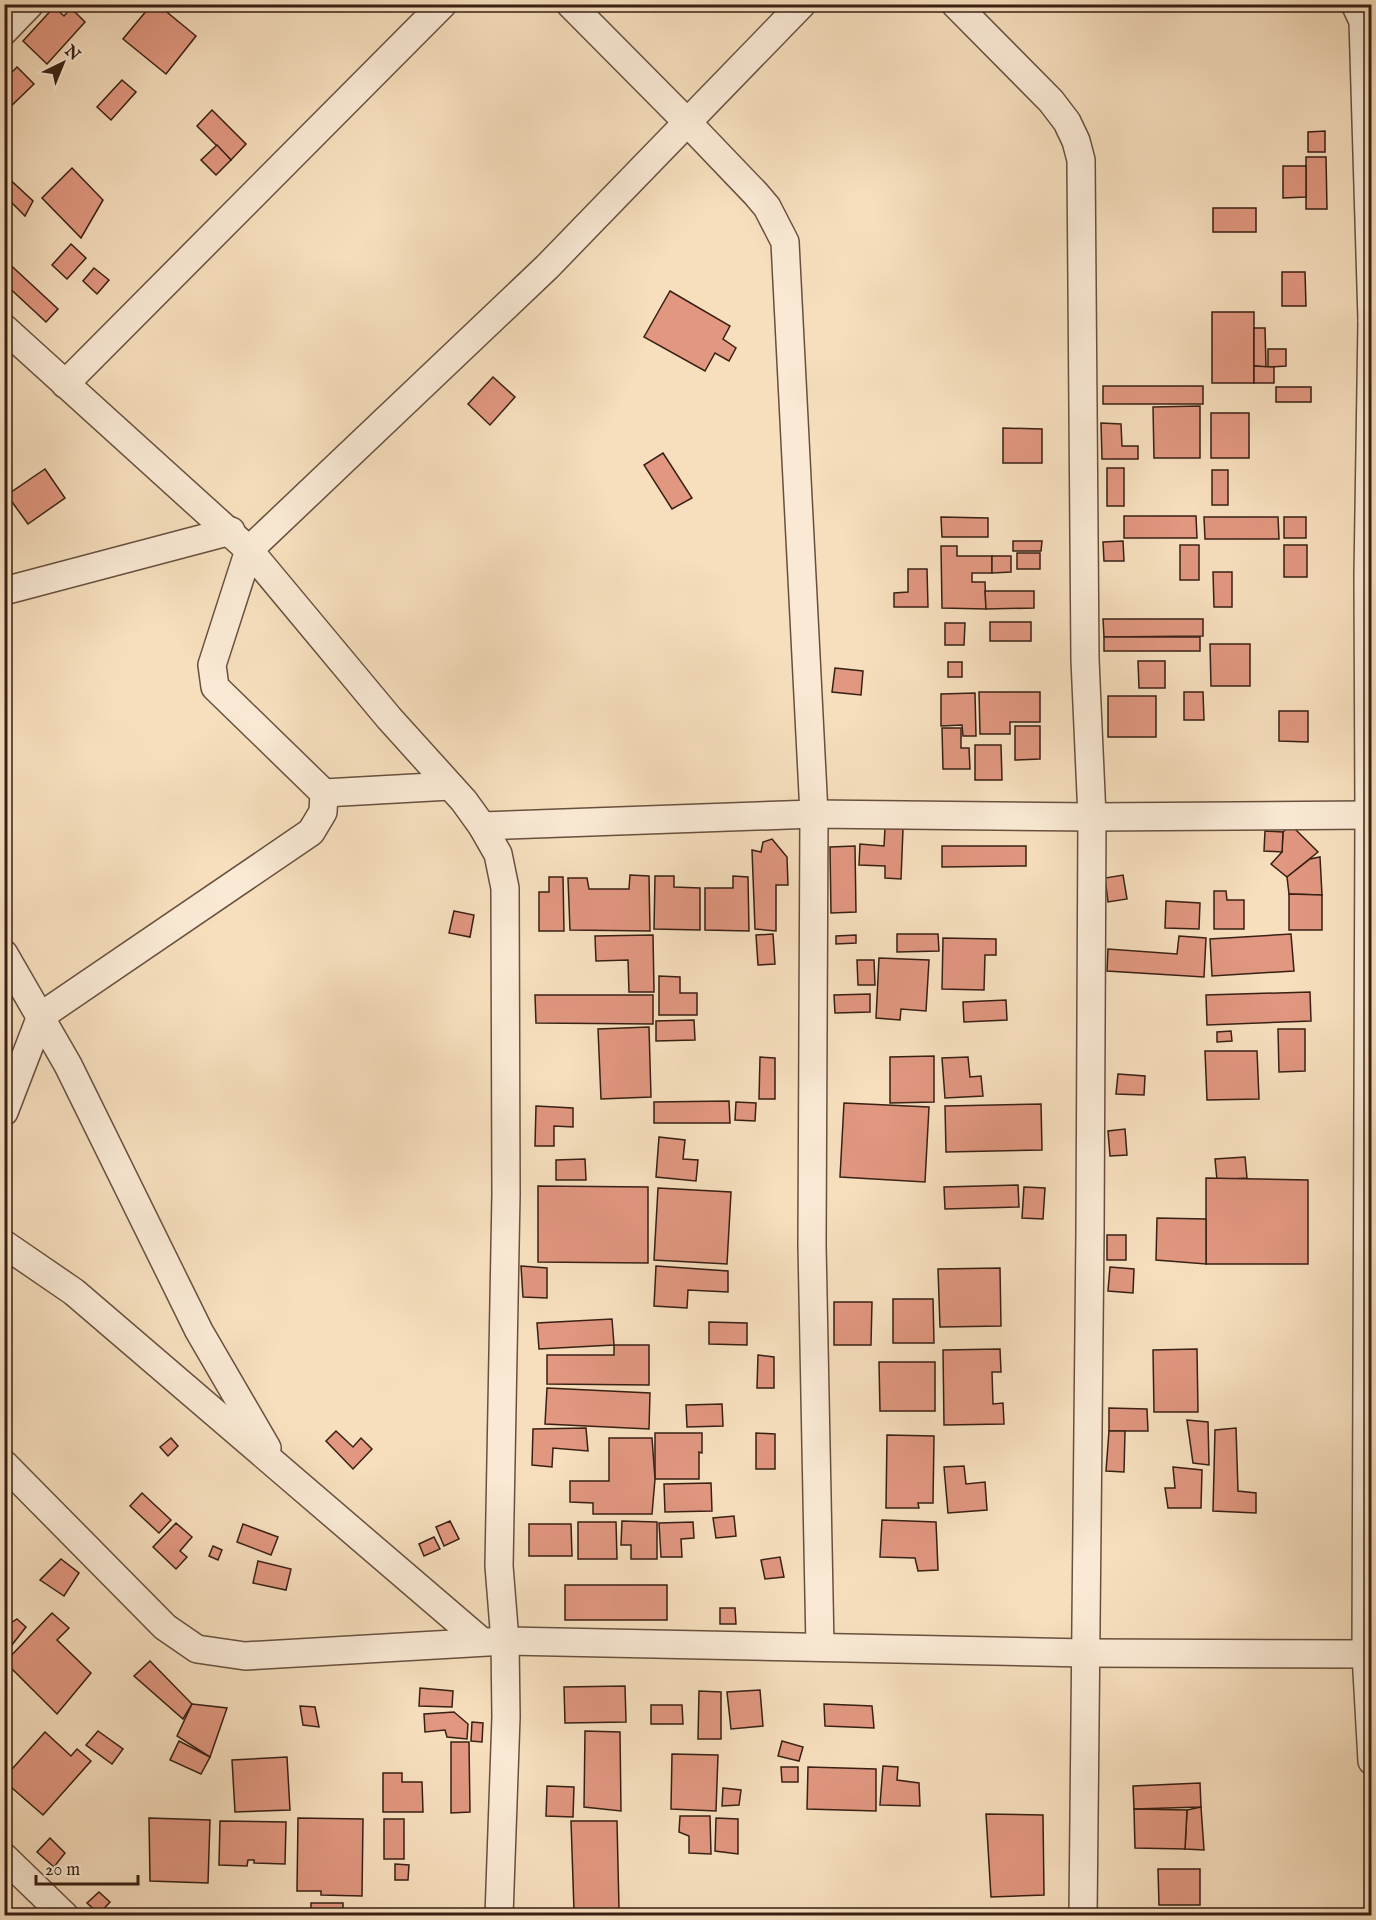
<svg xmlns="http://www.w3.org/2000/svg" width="1376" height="1920" font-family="'IM FELL English',serif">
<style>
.building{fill:#e19780;stroke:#382014;stroke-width:1.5}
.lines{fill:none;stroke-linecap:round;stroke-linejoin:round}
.street-casing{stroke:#68503e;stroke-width:30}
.street{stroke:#faead5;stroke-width:27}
</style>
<rect width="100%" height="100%" fill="#f7dfbe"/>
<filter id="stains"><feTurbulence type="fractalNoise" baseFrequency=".00333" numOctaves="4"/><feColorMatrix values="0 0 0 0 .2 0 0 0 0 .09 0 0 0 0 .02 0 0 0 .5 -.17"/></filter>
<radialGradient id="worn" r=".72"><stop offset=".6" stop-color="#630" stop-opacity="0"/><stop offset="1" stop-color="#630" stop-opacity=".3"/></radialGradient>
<g class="building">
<polygon points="152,4 157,4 196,36 166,74 123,39"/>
<polygon points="54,7 64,16 71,8 85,22 47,64 23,41"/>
<polygon points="17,67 34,84 8,109 4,106 4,80"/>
<polygon points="122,80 136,92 111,120 97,107"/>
<polygon points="212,110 246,144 231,160 197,126"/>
<polygon points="1325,131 1325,152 1308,152 1308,132"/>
<polygon points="217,145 231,160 216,175 201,160"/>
<polygon points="1306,157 1326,157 1327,209 1306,209"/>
<polygon points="1283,166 1306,166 1306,197 1283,198"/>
<polygon points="72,168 103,200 81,238 42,198"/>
<polygon points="4,174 33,201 25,216 4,195"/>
<rect x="1213" y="208" width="43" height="24"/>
<polygon points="71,244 86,258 67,279 52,265"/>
<polygon points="4,259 58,309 46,322 4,283"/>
<polygon points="94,268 109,280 97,294 83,281"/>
<polygon points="1282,272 1305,272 1306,306 1282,306"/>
<polygon points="670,291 730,326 723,339 736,348 729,361 715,353 705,371 644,337"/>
<rect x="1212" y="312" width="42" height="71"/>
<polygon points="1254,328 1265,328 1266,367 1254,366"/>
<polygon points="1268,349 1286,349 1286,366 1268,367"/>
<polygon points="1254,366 1274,367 1274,383 1254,383"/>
<polygon points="493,377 515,397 490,425 468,404"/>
<rect x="1103" y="386" width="100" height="18"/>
<rect x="1276" y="387" width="35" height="15"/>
<polygon points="1200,406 1200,458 1154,458 1153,407"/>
<rect x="1211" y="413" width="38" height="45"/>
<polygon points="1101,423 1121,424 1122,446 1138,446 1138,459 1102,459"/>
<polygon points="1003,428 1042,429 1042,463 1003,463"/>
<polygon points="663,453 692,498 672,509 644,465"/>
<rect x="1107" y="468" width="17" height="38"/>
<polygon points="45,469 65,498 28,524 7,495"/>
<rect x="1212" y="470" width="16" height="35"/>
<polygon points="1124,516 1196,516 1197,538 1124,538"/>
<polygon points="941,517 988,518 988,537 942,537"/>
<polygon points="1204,517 1278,517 1279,539 1205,539"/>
<rect x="1284" y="517" width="22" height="21"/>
<polygon points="1013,541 1042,541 1041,551 1013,551"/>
<polygon points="1123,541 1124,561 1104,561 1103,542"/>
<rect x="1180" y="545" width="19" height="35"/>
<rect x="1284" y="545" width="23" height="32"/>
<polygon points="941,546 957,546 957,556 992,556 992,573 972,573 972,582 985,582 986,609 942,608"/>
<rect x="1017" y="553" width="23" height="16"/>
<polygon points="992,556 1011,556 1011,572 992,573"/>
<polygon points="908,569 927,569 928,607 894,607 894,593 908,592"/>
<polygon points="1213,572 1232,572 1232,607 1214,607"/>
<polygon points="985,591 1034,591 1034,608 986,609"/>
<polygon points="1103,619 1203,619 1203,636 1104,637"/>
<rect x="990" y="622" width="41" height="19"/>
<polygon points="945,623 965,623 964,645 945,645"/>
<rect x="1104" y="637" width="96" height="14"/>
<polygon points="1210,644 1250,644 1250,686 1211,686"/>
<polygon points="1138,661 1165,661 1165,688 1139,688"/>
<rect x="948" y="662" width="14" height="15"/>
<polygon points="835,668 863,671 861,695 832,692"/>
<polygon points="979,692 1040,692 1040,722 1010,722 1010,734 980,734"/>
<polygon points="1184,692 1203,692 1204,720 1184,720"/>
<polygon points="975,693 976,736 963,736 962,725 941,726 941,694"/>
<rect x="1108" y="696" width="48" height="41"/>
<polygon points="1279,711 1308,711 1308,742 1279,741"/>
<polygon points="1015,726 1040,726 1040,759 1015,760"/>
<polygon points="942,728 961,728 961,748 969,748 970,769 943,769"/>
<polygon points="975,745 1001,745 1002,780 975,780"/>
<polygon points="1291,825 1318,852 1287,877 1271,864 1282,852 1283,832"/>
<polygon points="885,828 903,829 901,879 885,878 885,866 859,865 860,844 884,846"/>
<polygon points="1265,831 1283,832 1282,852 1264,851"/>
<polygon points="772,839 787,857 788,885 776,885 776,931 755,929 752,850 761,852 763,842"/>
<polygon points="855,846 856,912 831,913 830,847"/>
<polygon points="942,846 1026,846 1026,866 942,867"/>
<polygon points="1320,857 1322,895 1289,894 1287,877 1310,859"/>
<polygon points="630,875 649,876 650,931 570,930 568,878 587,878 589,889 629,889"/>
<polygon points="1123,875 1127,899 1108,902 1105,878"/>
<polygon points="655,876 674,876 674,887 700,888 700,930 654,929"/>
<polygon points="733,876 748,877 749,931 705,930 705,888 733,888"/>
<polygon points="549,877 563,877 564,931 539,931 539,892 549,892"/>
<polygon points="1214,891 1226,891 1227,900 1244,900 1244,929 1214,929"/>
<polygon points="1289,894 1322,895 1322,930 1289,930"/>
<polygon points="1166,901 1200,903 1199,929 1165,928"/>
<polygon points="454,911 474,915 470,937 449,933"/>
<polygon points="773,934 775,964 758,965 756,935"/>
<polygon points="897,934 938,934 939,951 897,952"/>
<polygon points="1291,934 1294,971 1212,976 1210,939"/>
<polygon points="653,935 654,992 629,992 628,960 596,961 595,936"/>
<polygon points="856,935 856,943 836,944 836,936"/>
<polygon points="1179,936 1206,938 1204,977 1107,971 1108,949 1177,954"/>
<polygon points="943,938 996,939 996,955 985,955 984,990 942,989"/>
<polygon points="879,958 929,960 926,1011 901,1009 900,1020 876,1018"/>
<polygon points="857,960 874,960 875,985 858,985"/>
<polygon points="659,976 680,977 680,993 697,993 697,1015 659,1015"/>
<polygon points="1310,992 1311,1021 1207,1025 1206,995"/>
<polygon points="870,994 870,1012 835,1013 834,995"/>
<polygon points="535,995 653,995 653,1024 536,1023"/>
<polygon points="1006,1000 1007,1020 964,1022 963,1002"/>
<polygon points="694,1020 695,1040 656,1041 656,1021"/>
<polygon points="649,1027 651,1097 601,1099 598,1029"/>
<polygon points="1278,1029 1305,1029 1305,1071 1279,1072"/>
<polygon points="1231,1031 1232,1041 1217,1042 1217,1032"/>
<polygon points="1205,1051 1257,1051 1259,1099 1207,1100"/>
<polygon points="934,1056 934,1102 890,1103 890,1057"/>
<polygon points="760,1057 775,1058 775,1099 759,1099"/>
<polygon points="968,1057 970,1077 981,1076 983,1096 945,1098 942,1058"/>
<polygon points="1118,1074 1145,1076 1144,1095 1116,1094"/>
<polygon points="729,1101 730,1123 654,1123 654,1102"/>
<polygon points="736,1102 756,1103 755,1121 735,1120"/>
<polygon points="844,1103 929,1107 925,1182 840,1177"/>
<polygon points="1041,1104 1042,1150 946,1152 945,1106"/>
<polygon points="536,1106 573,1108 573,1127 554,1126 554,1146 535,1146"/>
<polygon points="1125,1129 1127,1155 1110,1156 1108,1131"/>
<polygon points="659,1137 685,1140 683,1159 698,1160 696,1181 656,1177"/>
<polygon points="1245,1157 1247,1178 1217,1180 1215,1159"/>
<polygon points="585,1159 586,1180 556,1180 556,1160"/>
<polygon points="1206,1178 1308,1180 1308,1264 1206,1264"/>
<polygon points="1018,1185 1019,1207 945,1209 944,1187"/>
<polygon points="538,1186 648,1187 648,1263 538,1262"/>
<polygon points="1024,1187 1045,1188 1043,1219 1022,1218"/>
<polygon points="658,1188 731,1192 727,1264 654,1260"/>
<polygon points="1157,1218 1206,1219 1206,1264 1156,1260"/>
<rect x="1107" y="1235" width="19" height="25"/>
<polygon points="521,1266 547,1268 547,1298 523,1297"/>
<polygon points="656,1266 728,1271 728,1292 688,1290 687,1308 654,1306"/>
<polygon points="1110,1267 1134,1269 1133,1293 1108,1291"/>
<polygon points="1000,1268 1001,1326 940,1327 938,1269"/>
<polygon points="893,1299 933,1299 934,1343 893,1343"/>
<polygon points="834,1302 872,1302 871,1345 834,1345"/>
<polygon points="612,1319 614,1345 539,1349 537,1323"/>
<polygon points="709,1322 747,1323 747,1345 709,1344"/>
<polygon points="614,1345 649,1345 649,1385 547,1384 547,1355 614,1355"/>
<polygon points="1000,1349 1001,1372 992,1372 993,1404 1003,1403 1004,1424 944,1425 943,1350"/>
<polygon points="1197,1349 1198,1412 1154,1412 1153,1350"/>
<polygon points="758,1355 774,1357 774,1388 757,1388"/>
<polygon points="879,1362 935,1362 935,1411 880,1411"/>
<polygon points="547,1388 650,1393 649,1429 545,1424"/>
<polygon points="722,1404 723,1426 687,1427 686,1405"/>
<polygon points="1109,1408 1147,1409 1148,1431 1109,1431"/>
<polygon points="1187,1420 1208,1422 1209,1465 1193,1463"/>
<polygon points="586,1428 588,1451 553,1448 552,1467 532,1465 533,1429"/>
<polygon points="1236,1428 1238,1491 1256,1493 1256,1513 1213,1511 1215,1430"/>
<polygon points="336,1431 353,1447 361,1438 372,1449 353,1469 326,1441"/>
<polygon points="1109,1431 1125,1431 1124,1472 1106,1471"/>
<polygon points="655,1433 702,1433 702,1453 699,1452 699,1479 655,1479"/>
<polygon points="756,1433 775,1434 775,1469 756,1469"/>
<polygon points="887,1435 934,1436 933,1503 918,1503 919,1508 886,1508"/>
<polygon points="171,1438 178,1446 168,1456 160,1447"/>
<polygon points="609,1438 652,1438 655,1479 652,1514 593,1514 593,1503 570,1502 570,1481 609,1481"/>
<polygon points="964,1466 966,1484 985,1482 987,1510 948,1513 944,1467"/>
<polygon points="1173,1467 1202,1470 1201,1508 1168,1508 1165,1488 1175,1488"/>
<polygon points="711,1483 712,1511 665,1512 664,1484"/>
<polygon points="142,1493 171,1520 159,1533 130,1506"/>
<polygon points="734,1516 736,1536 716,1538 713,1518"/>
<polygon points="882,1520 936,1522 938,1570 918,1571 915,1558 880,1557"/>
<polygon points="450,1521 459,1539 444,1546 436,1527"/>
<polygon points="622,1521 657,1522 657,1559 631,1559 631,1545 621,1545"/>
<polygon points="578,1522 616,1522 617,1559 578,1559"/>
<polygon points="693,1522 694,1538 681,1539 682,1557 661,1557 659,1523"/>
<polygon points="176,1523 192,1537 180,1551 187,1557 176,1569 153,1547"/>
<polygon points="243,1524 278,1537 271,1555 237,1542"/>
<polygon points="529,1524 571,1524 572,1556 529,1556"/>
<polygon points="434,1537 440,1549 424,1556 419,1544"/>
<polygon points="213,1546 222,1550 218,1560 209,1556"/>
<polygon points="780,1557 784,1577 765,1579 761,1560"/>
<polygon points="61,1559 79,1573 64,1596 40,1580"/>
<polygon points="258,1561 291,1569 286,1590 253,1583"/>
<rect x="565" y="1585" width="102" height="35"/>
<polygon points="720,1608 735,1608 736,1624 720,1624"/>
<polygon points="52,1613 69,1628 57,1640 91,1673 57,1714 5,1662"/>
<polygon points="17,1619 26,1627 4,1655 4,1623 8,1625"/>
<polygon points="150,1661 192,1704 183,1719 134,1676"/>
<polygon points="625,1686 626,1722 565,1723 564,1687"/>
<polygon points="420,1688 453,1691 452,1707 419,1706"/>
<polygon points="760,1690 763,1726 731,1729 727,1692"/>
<polygon points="699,1691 721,1692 721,1739 698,1739"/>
<polygon points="192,1704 227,1708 210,1757 177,1736"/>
<polygon points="824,1704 872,1706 874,1728 825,1726"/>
<polygon points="651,1705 682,1705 683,1724 651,1724"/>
<polygon points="300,1706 315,1707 319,1727 303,1725"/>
<polygon points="454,1712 468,1724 467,1739 447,1737 445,1730 425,1732 424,1714"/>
<polygon points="472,1722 483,1723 482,1742 471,1741"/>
<polygon points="98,1731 123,1749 112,1764 86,1745"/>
<polygon points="585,1731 620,1732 621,1811 584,1807"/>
<polygon points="45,1732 71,1756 77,1749 91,1761 43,1815 4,1781 4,1778"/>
<polygon points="179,1741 210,1757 201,1774 170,1760"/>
<polygon points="782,1741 803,1747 799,1761 778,1756"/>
<polygon points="451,1742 469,1742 470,1812 451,1813"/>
<polygon points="672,1754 718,1755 716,1811 671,1809"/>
<polygon points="287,1757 290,1810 235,1812 232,1760"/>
<polygon points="883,1766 898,1767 897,1780 919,1783 920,1806 880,1805"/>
<polygon points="781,1767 798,1767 798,1782 782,1782"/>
<polygon points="808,1767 876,1769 876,1811 807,1809"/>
<polygon points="383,1773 402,1773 402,1782 422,1782 423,1812 383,1812"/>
<polygon points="1200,1783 1201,1807 1134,1809 1133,1786"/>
<polygon points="547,1786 574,1787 573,1817 546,1816"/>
<polygon points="723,1788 741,1790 739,1805 722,1806"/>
<polygon points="1201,1807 1204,1850 1185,1849 1187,1810"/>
<polygon points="1134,1809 1187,1810 1185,1849 1135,1848"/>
<polygon points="986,1814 1043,1815 1044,1895 991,1897"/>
<polygon points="680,1816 710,1816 711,1854 689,1853 689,1836 679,1832"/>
<polygon points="149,1818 210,1820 208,1883 150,1881"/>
<polygon points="298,1818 363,1819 362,1896 321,1895 321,1891 297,1891"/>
<polygon points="716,1818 738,1819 738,1854 715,1851"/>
<rect x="384" y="1819" width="20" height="40"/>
<polygon points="220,1821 286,1822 285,1864 254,1863 254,1860 248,1860 247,1866 219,1865"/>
<polygon points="571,1821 617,1821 619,1909 574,1911"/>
<polygon points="50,1838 65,1853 54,1867 37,1852"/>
<polygon points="395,1864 409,1865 408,1880 395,1880"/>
<polygon points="1158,1869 1200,1869 1200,1905 1159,1905"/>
<polygon points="99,1892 110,1902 99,1914 87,1903"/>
<rect x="311" y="1903" width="32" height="13"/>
</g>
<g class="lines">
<defs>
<g id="street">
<polyline points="570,4 688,123 756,194 767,207 785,242 814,814 812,1245 820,1647"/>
<polyline points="955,4 1051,101 1067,122 1076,141 1081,160 1085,660 1092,817 1090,1232 1083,1916"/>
<polyline points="1355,4 1363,21 1372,320"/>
<polyline points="4,31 30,4"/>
<polyline points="1372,321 1368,576 1369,815 1366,1654 1372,1761"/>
<polyline points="4,328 249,550 389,718 464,801 482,826 498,854 505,888 506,1194 499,1566 505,1641 506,1717 499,1916"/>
<polyline points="65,384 443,4"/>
<polyline points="4,591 231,531"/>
<polyline points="324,793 450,786"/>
<polyline points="482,826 814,814 1092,817 1369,815"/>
<polyline points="4,954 68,1065 199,1331 267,1448"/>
<polyline points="4,1112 41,1016 311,832 323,812 324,793 215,687 212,665 249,550 547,267 802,4"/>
<polyline points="4,1244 74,1292 481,1641"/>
<polyline points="4,1464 165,1627 197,1649 245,1656 505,1641 1085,1653 1372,1654"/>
<polyline points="4,1857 65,1916"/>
</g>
</defs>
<use href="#street" class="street-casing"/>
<use href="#street" class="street"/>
</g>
<rect width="1376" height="1920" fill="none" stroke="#f7dfbe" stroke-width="24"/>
<rect x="6" y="6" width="1364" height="1908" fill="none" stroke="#382014" stroke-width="3"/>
<rect x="12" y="12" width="1352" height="1896" fill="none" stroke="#382014" stroke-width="1.5"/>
<g transform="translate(63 63) rotate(43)" stroke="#faead5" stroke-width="4.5" paint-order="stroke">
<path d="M0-4.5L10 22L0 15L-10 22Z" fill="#382014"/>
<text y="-9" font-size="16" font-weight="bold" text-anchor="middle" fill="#382014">N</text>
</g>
<path d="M36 1875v9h102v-9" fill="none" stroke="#382014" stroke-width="3"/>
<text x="45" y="1875" font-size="18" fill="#382014" stroke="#faead5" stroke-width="4.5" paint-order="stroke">20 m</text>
<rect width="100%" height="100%" filter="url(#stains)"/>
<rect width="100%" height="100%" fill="url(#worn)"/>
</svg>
